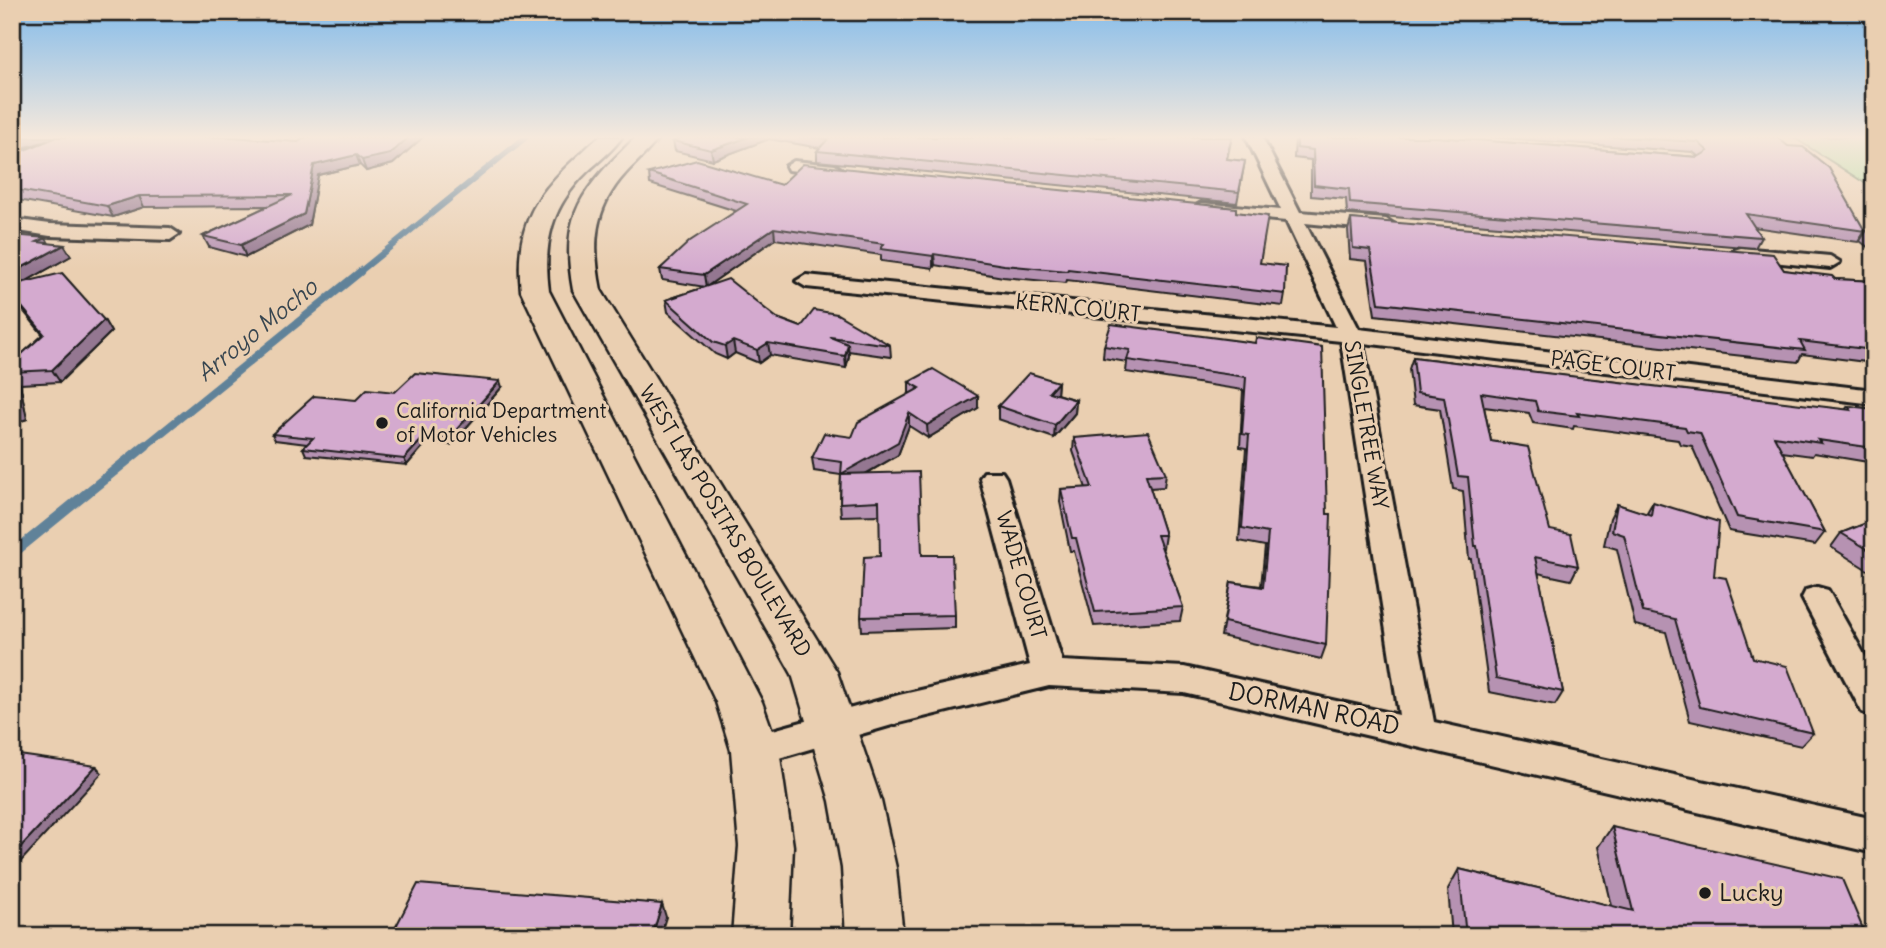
<svg xmlns="http://www.w3.org/2000/svg" width="1886" height="948" font-family="Delius,sans-serif">
<style>
.green{fill:#aedc9c;stroke:#657c5c;stroke-width:2}
.lines{fill:none;stroke-linecap:round;stroke-linejoin:round}
.stream-far2{stroke:#608299;stroke-width:6}
.stream-far1{stroke:#608299;stroke-width:8}
.stream{stroke:#608299;stroke-width:10}
.street-casing{stroke:#1c1c1c;stroke-width:6}
.secondary-casing{stroke:#1c1c1c;stroke-width:5}
.street{fill:#eacfb1;fill-rule:evenodd}
.secondary{fill:#eacfb1;fill-rule:evenodd}
.wall{fill:#b692b2;stroke:#1c1c1c;stroke-width:2}
.shaded-wall{fill:#947791;stroke:#1c1c1c;stroke-width:2}
.building{fill:#d4aacf;stroke:#1c1c1c;stroke-width:2}
.poi-dot{fill:#1c1c1c;stroke:#eacfb1;stroke-width:2.5}
.labels{text-anchor:middle;stroke-width:6;stroke-linejoin:round;paint-order:stroke}
.street-label{font-size:21px;fill:#1c1c1c;stroke:#eacfb1}
.poi-label{font-size:21px;fill:#1c1c1c;stroke:#eacfb1;text-anchor:start}
.water-label{font-size:23px;font-style:italic;fill:#384650;stroke:#eacfb1}
.near-street-label{font-size:24px;fill:#1c1c1c;stroke:#eacfb1}
.near-poi-label{font-size:24px;fill:#1c1c1c;stroke:#eacfb1;text-anchor:start}
</style>
<rect width="100%" height="100%" fill="#eacfb1"/>
<filter id="ink" filterUnits="userSpaceOnUse"><feTurbulence type="fractalNoise" baseFrequency=".0143" numOctaves="2"/><feDisplacementMap in="SourceGraphic" scale="14" xChannelSelector="R" yChannelSelector="G"/><feConvolveMatrix kernelMatrix="1 2 1 2 8 2 1 2 1" color-interpolation-filters="sRGB"/></filter>
<g filter="url(#ink)">
<polygon class="green" points="1793,137 1874,137 1874,189"/>
<g class="lines">
<polyline class="stream-far2" points="357,274 526,137"/>
<polyline class="stream-far1" points="144,447 360,272"/>
<polyline class="stream" points="12,554 146,445"/>
<defs>
<g id="street">
<polygon points="1246,137 1262,137 1300,212 1386,219 1395,225 1386,231 1305,223 1359,329 1874,390 1874,404 1363,343 1434,722 1874,819 1874,853 1184,693 1049,686 899,723 755,765 743,760 738,750 743,740 755,735 899,695 1030,665 980,478 984,472 1002,472 1006,478 1062,661 1184,667 1399,715 1341,341 806,287 796,281 806,275 1336,327 1286,221 1201,213 1192,208 1201,203 1281,210"/>
<polygon points="794,161 835,165 843,170 835,175 788,170 786,166"/>
<polygon points="12,219 50,224 170,228 179,234 170,240 50,236 12,230"/>
<polygon points="1741,248 1830,256 1840,262 1830,268 1734,258 1731,254 1734,250"/>
<polygon points="1817,587 1828,590 1874,672 1874,716 1862,712 1802,598 1806,590"/>
</g>
<g id="secondary">
<path d="M599,137h23c-9,13 -23,24 -35,35 -36,35 -44,70 -38,119l213,411 17,48 14,96 -4,90h-57l7,-90 -8,-96 -15,-48 -195,-411c-8,-78 23,-105 78,-154z"/>
<path d="M636,137h23c-9,13 -22,24 -33,36 -33,36 -34,72 -25,117l236,382 44,129 15,67 7,68h-57l-4,-68 -12,-67 -38,-127 -219,-384c-14,-77 10,-101 63,-153z"/>
</g>
</defs>
<use href="#street" class="street-casing"/>
<use href="#secondary" class="secondary-casing"/>
<use href="#street" class="street"/>
<use href="#secondary" class="secondary"/>
</g>
<g class="wall">
<polygon points="12,137 298,142 304,138 289,137 423,137 393,164 366,171 360,165 318,175 309,225 246,257 209,247 203,236 268,206 144,207 113,217 12,199 12,155 47,141 12,151"/>
<polygon points="683,137 1232,137 1227,159 1245,161 1237,203 817,161 817,151 820,148 769,139 713,160 675,151 673,141"/>
<polygon points="1295,137 1436,137 1698,157 1699,157 1693,152 1490,137 1777,137 1865,231 1858,242 1754,227 1761,237 1755,248 1347,213 1346,199 1311,196 1311,160 1294,158"/>
<polygon points="649,173 781,185 1236,212 1260,263 1285,294 1283,306 1067,280 1066,283 1003,277 935,265 933,268 881,261 881,255 775,239 707,286 777,318 801,327 890,345 891,357 848,351 849,356 846,368 770,355 759,363 735,353 727,359 715,354 668,312 666,300 705,287 662,280 660,269 736,211 650,184"/>
<polygon points="1351,219 1784,270 1835,279 1874,281 1874,363 1802,354 1798,362 1375,315 1367,261 1350,259 1348,230"/>
<polygon points="1867,230 1874,230 1874,252 1860,241"/>
<polygon points="12,235 49,244 64,245 71,256 23,283 104,320 111,332 60,382 20,384 27,419 12,424 12,363 43,335 12,297"/>
<polygon points="1256,338 1326,645 1321,659 1221,636 1231,582 1261,586 1265,546 1239,541 1246,448 1240,447 1243,390 1126,372 1127,362 1103,358 1104,346 1255,343"/>
<polygon points="1413,357 1845,410 1848,406 1874,409 1874,463 1814,453 1812,456 1782,452 1825,532 1815,545 1729,531 1692,446 1680,444 1678,440 1574,426 1573,429 1533,423 1529,413 1484,407 1491,441 1550,530 1578,566 1571,580 1538,573 1563,692 1555,705 1489,692 1471,559 1469,559 1463,491 1453,489 1440,409 1413,405 1409,369"/>
<polygon points="909,382 978,408 928,438 909,426 898,455 866,474 922,555 955,615 955,628 862,631 861,617 880,556 880,515 841,516 840,503 841,475 814,471 812,458 852,437 909,394"/>
<polygon points="1058,382 1057,394 1076,400 1075,413 1054,438 998,419 998,406"/>
<polygon points="502,387 451,445 427,442 407,465 306,455 303,448 307,444 275,440 272,434 356,400 395,392"/>
<polygon points="1074,438 1166,474 1164,487 1150,488 1165,535 1163,548 1162,548 1183,607 1180,621 1094,626 1074,551 1070,551 1060,502 1061,489 1086,488 1073,451"/>
<polygon points="1653,502 1714,576 1753,658 1813,733 1801,746 1690,721 1666,632 1635,625 1617,549 1604,545 1610,518 1617,504 1646,514"/>
<polygon points="1874,520 1874,574 1831,547 1841,533"/>
<polygon points="1612,827 1866,936 1452,936 1448,889 1459,869 1612,906 1598,847"/>
</g>
<g class="shaded-wall">
<polygon points="22,137 61,137 12,151 12,139"/>
<polygon points="409,137 423,137 393,164 366,171 362,160"/>
<polygon points="749,137 769,137 769,139 713,160 711,150"/>
<polygon points="356,155 360,165 318,175 309,225 246,257 241,245 304,214 314,165"/>
<polygon points="139,196 144,207 113,217 107,206"/>
<polygon points="774,228 775,239 706,287 704,275"/>
<polygon points="46,238 52,249 37,242"/>
<polygon points="64,245 71,256 12,289 12,273"/>
<polygon points="934,254 935,265 933,268 933,256"/>
<polygon points="104,320 111,332 60,382 52,370"/>
<polygon points="733,341 735,353 727,359 725,346"/>
<polygon points="768,343 770,355 759,363 757,350"/>
<polygon points="848,344 849,356 846,368 845,356"/>
<polygon points="12,373 20,384 27,419 12,424"/>
<polygon points="500,381 502,387 451,445 449,438"/>
<polygon points="1058,382 1057,395 1049,392"/>
<polygon points="978,396 978,408 928,438 927,425"/>
<polygon points="1076,400 1075,413 1054,438 1055,425"/>
<polygon points="909,413 909,426 898,455 842,487 841,474"/>
<polygon points="425,436 427,442 407,465 404,459"/>
<polygon points="96,766 102,773 12,871 12,856"/>
<polygon points="662,904 666,917 660,936 652,936"/>
</g>
<g class="building">
<polygon points="57,137 233,137 298,142 306,137 409,137 390,154 362,160 356,155 314,165 304,214 241,245 203,236 292,195 139,196 107,206 12,189 12,155"/>
<polygon points="683,137 749,137 711,150 673,141"/>
<polygon points="811,137 1232,137 1226,159 1245,161 1239,192 817,151 828,139"/>
<polygon points="1297,137 1436,137 1698,157 1708,151 1698,142 1621,137 1777,137 1788,146 1803,147 1829,168 1865,231 1746,214 1761,237 1350,203 1349,189 1314,185 1313,150 1297,148"/>
<polygon points="697,160 781,185 803,164 1236,208 1236,212 1268,216 1260,263 1286,266 1285,294 1068,269 1067,271 1004,265 934,254 933,256 881,249 884,244 774,228 704,275 660,269 690,241 747,204 649,173"/>
<polygon points="1351,219 1773,254 1784,270 1832,276 1835,279 1874,281 1874,350 1800,341 1805,350 1379,303 1370,250 1353,248"/>
<polygon points="1867,230 1874,230 1874,235"/>
<polygon points="12,235 46,238 37,242 64,245 12,273"/>
<polygon points="62,273 104,320 52,370 12,372 12,363 44,334 12,295 12,285"/>
<polygon points="728,279 777,318 801,327 814,310 837,314 890,345 830,337 848,344 845,356 768,343 757,350 733,341 725,346 713,342 666,300"/>
<polygon points="1111,324 1256,343 1256,338 1322,347 1327,514 1331,514 1326,645 1224,622 1231,582 1263,587 1268,533 1242,528 1249,435 1242,434 1246,377 1127,360 1130,350 1104,346"/>
<polygon points="1413,357 1851,410 1848,406 1874,409 1874,448 1818,440 1821,443 1774,436 1825,532 1737,517 1700,433 1687,431 1685,427 1577,413 1579,416 1538,411 1535,401 1481,393 1491,441 1528,447 1550,530 1571,534 1578,566 1535,557 1563,692 1496,678 1477,546 1475,546 1468,477 1458,476 1444,397 1417,393"/>
<polygon points="933,369 978,396 927,425 909,413 898,442 841,474 842,462 812,458 824,433 852,437 858,422 920,388 909,382"/>
<polygon points="415,373 500,381 449,438 425,436 404,459 303,448 313,438 272,434 314,396 356,400 367,389 395,392"/>
<polygon points="1029,373 1058,382 1049,392 1076,400 1055,425 998,406"/>
<polygon points="12,375 19,406 12,408"/>
<polygon points="1148,432 1166,474 1146,475 1165,535 1157,535 1183,607 1095,612 1076,538 1072,538 1061,489 1092,487 1074,438"/>
<polygon points="919,472 922,555 952,555 955,615 861,617 864,557 880,556 879,501 840,503 841,474"/>
<polygon points="1653,502 1719,522 1714,576 1726,578 1753,658 1787,666 1813,733 1700,707 1675,619 1643,612 1624,535 1612,531 1617,504 1651,515"/>
<polygon points="1874,520 1874,553 1841,533"/>
<polygon points="12,754 96,766 12,856"/>
<polygon points="1612,827 1842,879 1866,936 1466,936 1459,869 1633,911"/>
<polygon points="418,884 662,904 652,936 391,936"/>
</g>
</g>
<linearGradient id="sky" x2="0" y2="1"><stop stop-color="#83bbea"/><stop offset="0.51" stop-color="#f6e9dc"/><stop offset="1" stop-color="#f6e9dc" stop-opacity="0"/></linearGradient>
<rect width="1886" height="269" fill="url(#sky)"/>
<g class="poi-dot">
<circle cx="382" cy="423" r="7"/>
<circle cx="1705" cy="893" r="7"/>
</g>
<g class="labels">
<g class="street-label">
<text transform="translate(1078 308) rotate(6)" y="7">KERN COURT</text>
<text transform="translate(1613 366) rotate(7)" y="7">PAGE COURT</text>
<text transform="translate(1366 425) rotate(80)" y="7">SINGLETREE WAY</text>
<text transform="translate(725 521) rotate(59)" y="7">WEST LAS POSITAS BOULEVARD</text>
<text transform="translate(1021 575) rotate(74)" y="7">WADE COURT</text>
</g>
<g class="poi-label">
<text x="396" y="418">California Department<tspan x="396" dy="24">of Motor Vehicles</tspan></text>
</g>
<g class="water-label">
<text transform="translate(257 330) rotate(-39)" y="8">Arroyo Mocho</text>
</g>
<g class="near-street-label">
<text transform="translate(1314 709) rotate(12)" y="8">DORMAN ROAD</text>
</g>
<g class="near-poi-label">
<text x="1719" y="901">Lucky</text>
</g>
</g>
<rect width="1886" height="948" fill="none" stroke="#eacfb1" stroke-width="42"/>
<rect x="21" y="21" width="1844" height="906" fill="none" stroke="#1c1c1c" stroke-width="2.5" filter="url(#ink)"/>
</svg>
